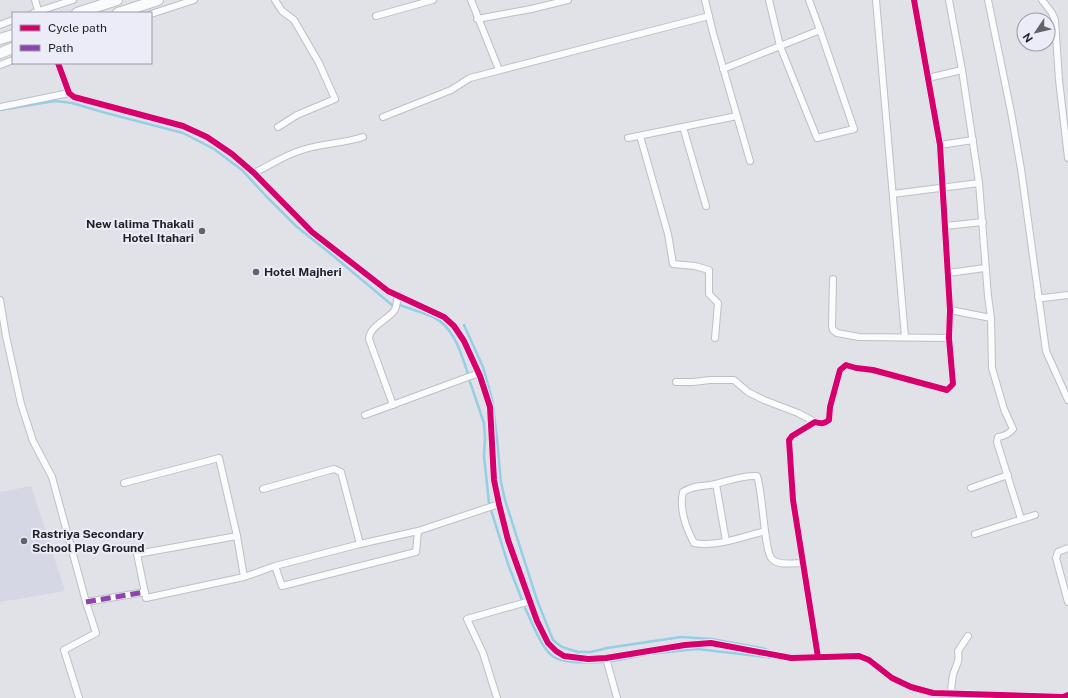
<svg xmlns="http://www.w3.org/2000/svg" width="1068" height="698" font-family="'Public Sans',sans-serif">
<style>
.built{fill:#d5d7e4}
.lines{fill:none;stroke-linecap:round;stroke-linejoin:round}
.stream{stroke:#96cee5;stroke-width:2.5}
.street-casing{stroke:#bebfc4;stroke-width:8}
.primary-casing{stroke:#bebfc4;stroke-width:12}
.street{stroke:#fafbfc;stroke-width:6}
.primary{stroke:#fafbfc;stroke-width:10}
.quiet{stroke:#8e44ad;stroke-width:5;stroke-dasharray:10 5;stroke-linecap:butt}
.cycleway-casing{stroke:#ebecf8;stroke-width:8}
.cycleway{stroke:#d6006c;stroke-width:6}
.poi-dot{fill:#636469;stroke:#ebecf8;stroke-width:1.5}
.labels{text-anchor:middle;stroke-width:4;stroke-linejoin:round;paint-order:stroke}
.poi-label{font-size:12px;font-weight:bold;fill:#1f2024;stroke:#ebecf8;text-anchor:start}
</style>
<rect width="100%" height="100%" fill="#e1e2e8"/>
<polygon class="built" points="31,486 65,591 0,602 0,492"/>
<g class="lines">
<g class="stream">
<polyline points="0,110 55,101 72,103 106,113 183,133 214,149 242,170 266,196 297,227 331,254 392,305"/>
<path d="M400,305c10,4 22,7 33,12 21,10 28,36 35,57"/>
<polyline points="464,325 483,367 492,399 497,439 501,482 505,500 537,600 553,640 562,647 578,652 591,652 607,648 681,637 712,639 766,649"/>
<polyline points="469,379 484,423 485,438 484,456 489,503"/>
<polyline points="491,510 508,564 522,600"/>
<path d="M525,608c7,14 14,35 25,46 10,11 40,8 53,8"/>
<polyline points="613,661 648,654 697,649 774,658"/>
</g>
<defs>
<g id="street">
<polyline points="35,0 39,13"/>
<polyline points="275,0 282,11 294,20 319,63 335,99 297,115 278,127"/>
<polyline points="471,0 499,70"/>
<polyline points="705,0 713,33 750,161"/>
<polyline points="809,0 820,30"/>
<polyline points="876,0 905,337"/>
<path d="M949,0l13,70 17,113 9,113 3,22 1,50 12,41 9,20c-4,5 -8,7 -15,8l-1,5 24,77"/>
<polyline points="988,0 1011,112 1021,169 1046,351 1068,400"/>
<polyline points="1042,0 1052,13 1055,20 1059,80 1068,158"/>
<polyline points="33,13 73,0"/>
<polyline points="151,14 194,0"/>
<polyline points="376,16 433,0"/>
<polyline points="477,19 531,9 568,0"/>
<polyline points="0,25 13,20"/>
<polyline points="58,63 69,93 74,97 183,126 207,137 232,154 254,173 312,232 388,291 444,317 454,326 464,341 480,376 490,407 494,480 499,504 508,540 537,621 548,643 556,651 564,656 588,659 606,658 685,645 711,643 791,658 859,656 869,660 892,678 911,687 933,693 1063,697 1068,695"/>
<polyline points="0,65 13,60"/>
<polyline points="723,69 820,30 854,129 817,138 780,46 769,0"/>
<polyline points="928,78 962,70"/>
<polyline points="0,107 69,93"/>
<polyline points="383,117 451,90 470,78 709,16"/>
<polyline points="683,127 706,206"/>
<polyline points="640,136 668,234 673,264 695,266 709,270 709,294 718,303 715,338"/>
<polyline points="628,138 737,116"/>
<polyline points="940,145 973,140"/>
<path d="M254,173c15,-7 29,-17 45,-22 21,-8 43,-7 64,-14"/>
<polyline points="893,194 979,183"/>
<polyline points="945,226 983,222"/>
<polyline points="948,273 985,268"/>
<polyline points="833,279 832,326 833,330 837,333 859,337 949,338"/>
<polyline points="1038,297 1043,298 1068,295"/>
<polyline points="0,300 6,336 21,404 33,441 52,477 86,602 96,633 64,650 79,698"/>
<polyline points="950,310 991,318"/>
<polyline points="676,382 693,382 710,380 734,380 748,392 764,400 798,413 815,422"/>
<path d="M393,405l-24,-66c0,-12 18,-19 25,-28 3,-4 3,-11 4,-16"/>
<polyline points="365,415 479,373"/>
<polyline points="124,483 219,458 237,536"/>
<polyline points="716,484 726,541"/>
<polyline points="971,488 1008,475"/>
<polyline points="263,489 334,469 341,472 360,544"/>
<polyline points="418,531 360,544 275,566 282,586 416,552 418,531 499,504"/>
<path d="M765,531c-22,6 -48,16 -71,12 -8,-15 -15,-34 -11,-51 8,-6 18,-6 27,-7 16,-3 31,-10 47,-9 6,16 7,76 15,83 6,7 22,4 30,4"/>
<polyline points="975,534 1035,515"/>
<polyline points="1068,548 1058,552 1056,558 1068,602"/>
<polyline points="244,577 237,536 137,554 146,598 244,577 275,566"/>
<polyline points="86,602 145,592"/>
<path d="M818,657l-25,-157 -4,-60 3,-4 23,-14c6,2 9,2 14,-2l1,-13 10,-37 6,-5 10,3 17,2 74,20 6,-6 -4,-46 1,-28 -10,-165 -26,-145"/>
<polyline points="606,658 617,698"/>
<path d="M951,694c0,-6 1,-13 2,-19 3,-11 7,-12 5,-24l10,-15"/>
<polyline points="497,698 483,653 467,619 530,601"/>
</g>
<g id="primary">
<polyline points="77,13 117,0"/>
<polyline points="118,13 158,0"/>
<polyline points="0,39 13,35"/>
<polyline points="0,53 13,48"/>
</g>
</defs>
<use href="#street" class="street-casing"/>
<use href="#primary" class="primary-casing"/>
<use href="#street" class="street"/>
<use href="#primary" class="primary"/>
<polyline class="quiet" points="86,602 145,592"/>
<defs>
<g id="cycleway">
<polyline points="58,63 69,93 74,97 183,126 207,137 232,154 254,173 312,232 388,291 444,317 454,326 464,341 480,376 490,407 494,480 499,504 508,540 537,621 548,643 556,651 564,656 588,659 606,658 685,645 711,643 791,658 859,656 869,660 892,678 911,687 933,693 1063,697 1068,695"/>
<path d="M818,657l-25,-157 -4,-60 3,-4 23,-14c6,2 9,2 14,-2l1,-13 10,-37 6,-5 10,3 17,2 74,20 6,-6 -4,-46 1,-28 -10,-165 -26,-145"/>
</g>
</defs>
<use href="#cycleway" class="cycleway-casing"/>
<use href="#cycleway" class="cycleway"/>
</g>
<g class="poi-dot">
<circle cx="202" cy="231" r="4"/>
<circle cx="256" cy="272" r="4"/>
<circle cx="24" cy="541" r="4"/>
</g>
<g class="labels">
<g class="poi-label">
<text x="194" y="228" text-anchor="end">New lalima Thakali<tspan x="194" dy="14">Hotel Itahari</tspan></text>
<text x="264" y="276">Hotel Majheri</text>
<text x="32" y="538">Rastriya Secondary<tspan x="32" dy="14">School Play Ground</tspan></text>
</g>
</g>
<rect x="12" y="12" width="140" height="52" fill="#ebecf8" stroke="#999aa3"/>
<rect x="20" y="25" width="20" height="6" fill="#d6006c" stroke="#999aa3"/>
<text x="48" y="32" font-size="12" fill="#1f2024">Cycle path</text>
<rect x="20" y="45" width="20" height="6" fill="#8e44ad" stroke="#999aa3"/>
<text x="48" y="52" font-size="12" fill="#1f2024">Path</text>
<g transform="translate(1036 32) rotate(235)"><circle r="19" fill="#ebecf8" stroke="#999aa3"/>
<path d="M0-3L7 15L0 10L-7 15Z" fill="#636469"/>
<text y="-6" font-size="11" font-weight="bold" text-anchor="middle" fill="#1f2024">N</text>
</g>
</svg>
